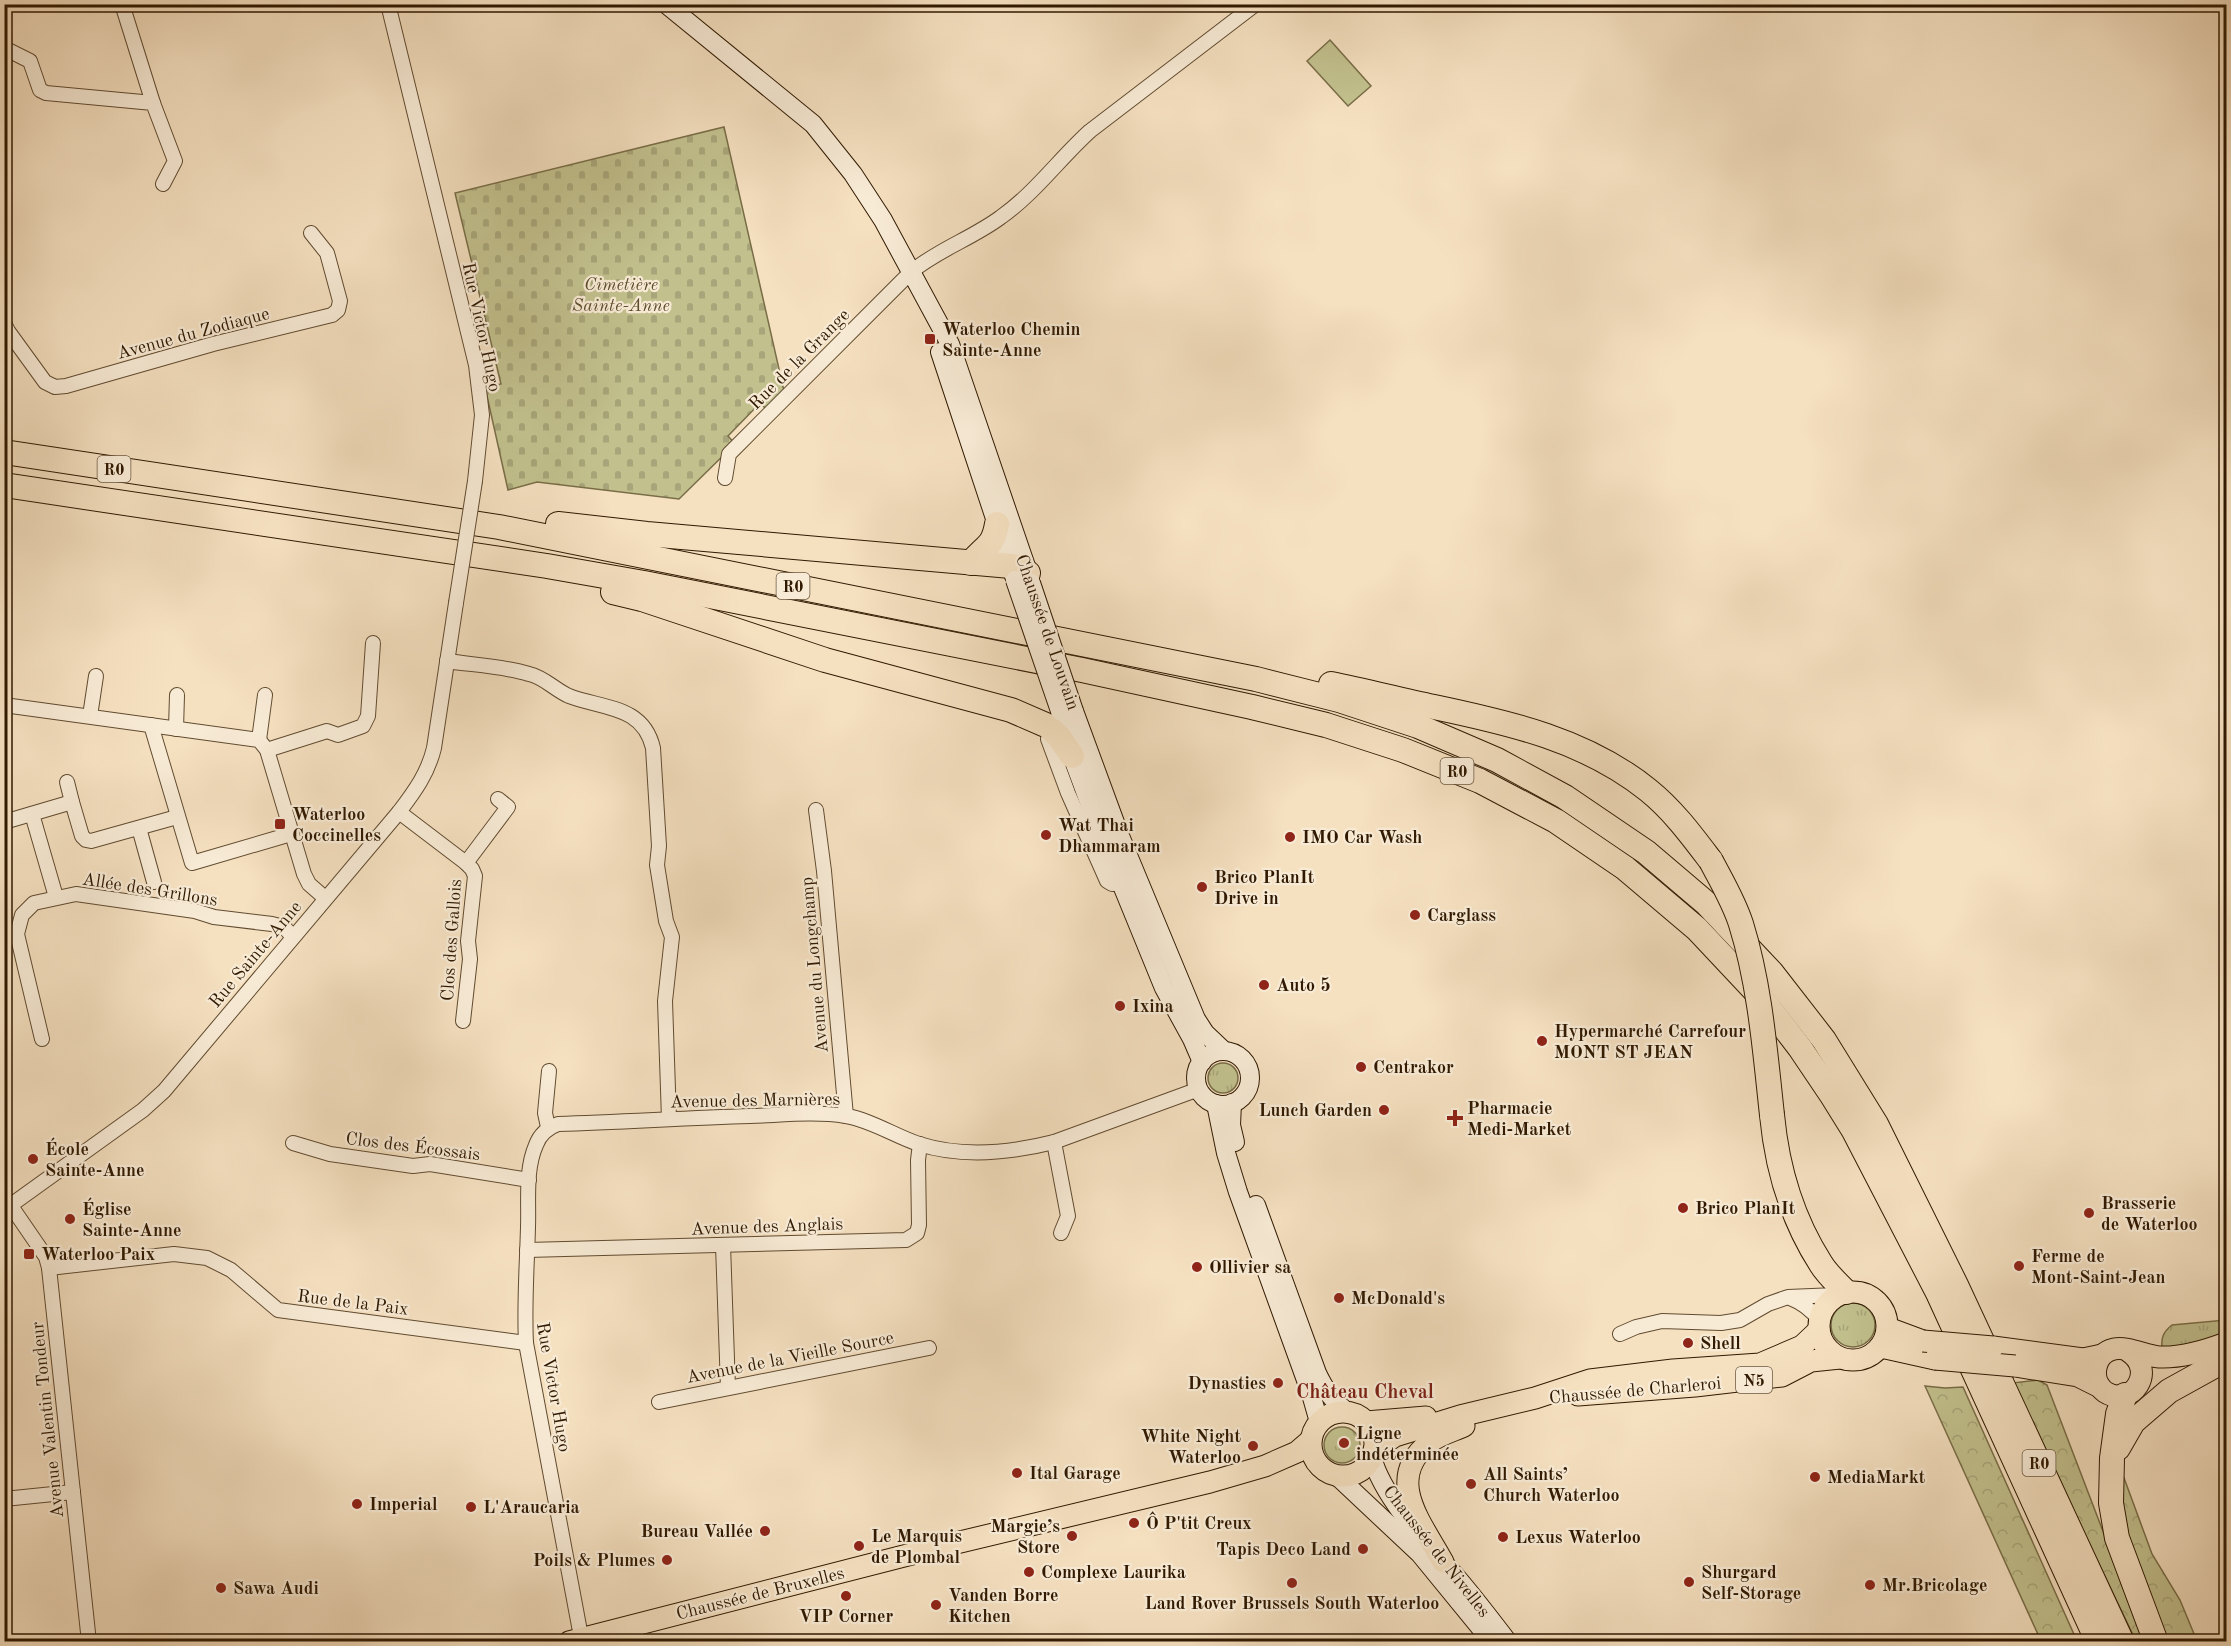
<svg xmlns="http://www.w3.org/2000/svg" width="2231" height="1646" font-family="'Old Standard TT',serif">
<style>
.grass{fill:url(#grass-tufts);stroke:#796d47;stroke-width:1.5}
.forest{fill:url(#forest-crowns);stroke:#796d47;stroke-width:1.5}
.cemetery{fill:url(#cemetery-stones);stroke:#796d47;stroke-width:1.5}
.pitch{fill:#c2c18e;stroke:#796d47;stroke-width:1.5}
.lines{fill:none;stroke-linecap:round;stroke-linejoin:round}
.minor-casing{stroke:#614b30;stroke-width:16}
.secondary-casing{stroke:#301900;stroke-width:20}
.primary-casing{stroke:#301900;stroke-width:23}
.motorway-casing{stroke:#301900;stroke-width:26}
.minor{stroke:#f8ebd6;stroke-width:14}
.secondary{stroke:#f8ebd6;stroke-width:18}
.primary{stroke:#f5e0c0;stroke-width:21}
.motorway{stroke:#f5e0c0;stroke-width:24}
.minor-bridge-casing{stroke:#614b30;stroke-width:16;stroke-linecap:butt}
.secondary-bridge-casing{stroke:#301900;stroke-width:20;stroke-linecap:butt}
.primary-bridge-casing{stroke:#301900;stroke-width:23;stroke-linecap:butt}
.motorway-bridge-casing{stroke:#301900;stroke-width:26;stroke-linecap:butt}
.minor-bridge{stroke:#f8ebd6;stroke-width:14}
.secondary-bridge{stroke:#f8ebd6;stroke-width:18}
.primary-bridge{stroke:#f5e0c0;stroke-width:21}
.motorway-bridge{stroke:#f5e0c0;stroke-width:24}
.poi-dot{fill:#8f2418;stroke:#f8ebd6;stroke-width:2}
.labels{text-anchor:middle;stroke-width:4.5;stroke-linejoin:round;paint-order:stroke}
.shield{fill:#f8ebd6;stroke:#6c5840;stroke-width:1.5}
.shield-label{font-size:16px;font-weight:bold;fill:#301900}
.park-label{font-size:18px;font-style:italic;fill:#5c4b2b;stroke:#f8ebd6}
.street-label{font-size:18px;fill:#301900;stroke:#f8ebd6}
.poi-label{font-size:18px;font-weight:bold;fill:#301900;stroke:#f8ebd6;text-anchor:start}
.neighbourhood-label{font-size:20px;font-weight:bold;fill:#7a1f14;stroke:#f8ebd6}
</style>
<defs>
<pattern id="grass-tufts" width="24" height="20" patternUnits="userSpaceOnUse" patternTransform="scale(1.5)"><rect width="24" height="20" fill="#c2c18e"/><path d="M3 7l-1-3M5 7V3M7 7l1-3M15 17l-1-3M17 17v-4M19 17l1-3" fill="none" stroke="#a7a579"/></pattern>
<pattern id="forest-crowns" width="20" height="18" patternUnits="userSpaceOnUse" patternTransform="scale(1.5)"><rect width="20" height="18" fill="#c2c18e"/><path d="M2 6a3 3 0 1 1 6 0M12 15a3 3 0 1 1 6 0" fill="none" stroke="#a7a579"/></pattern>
<pattern id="cemetery-stones" width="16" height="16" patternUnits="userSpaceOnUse" patternTransform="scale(1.5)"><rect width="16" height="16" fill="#c2c18e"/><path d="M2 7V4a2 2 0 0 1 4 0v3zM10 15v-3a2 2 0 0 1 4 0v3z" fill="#a7a579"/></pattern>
</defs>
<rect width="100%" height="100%" fill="#f5e0c0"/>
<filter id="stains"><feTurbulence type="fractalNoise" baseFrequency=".00333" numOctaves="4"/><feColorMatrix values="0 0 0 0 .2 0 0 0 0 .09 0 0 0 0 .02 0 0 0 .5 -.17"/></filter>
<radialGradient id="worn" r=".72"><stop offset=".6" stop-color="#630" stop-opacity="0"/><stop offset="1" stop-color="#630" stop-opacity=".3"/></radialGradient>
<g class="grass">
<circle cx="1223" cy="1078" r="15"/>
<circle cx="1853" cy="1325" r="22"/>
<path d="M2226,1320v14l-21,7 -43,8c-1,-11 1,-17 10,-24z"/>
<circle cx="1342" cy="1445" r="18"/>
</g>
<g class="forest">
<polygon points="2038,1380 2047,1385 2145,1641 2136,1641 2012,1383"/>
<polygon points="1925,1386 1945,1388 1963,1387 2077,1641 2041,1641"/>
<polygon points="2120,1467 2152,1554 2180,1600 2197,1641 2165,1641 2121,1530"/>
</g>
<polygon class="cemetery" points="724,127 784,391 766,409 760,403 728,436 735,444 679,499 537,482 508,490 485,387 501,384 455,193"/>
<polygon class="pitch" points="1330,40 1371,86 1348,106 1307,61"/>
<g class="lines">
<defs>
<g id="minor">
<polyline points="122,4 153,103"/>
<polyline points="388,4 476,365 482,415 475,481"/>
<polyline points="4,48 30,61 40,90 46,93 153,103 175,161 163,184"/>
<polyline points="4,323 8,331 45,382 55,387 66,386 213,344 332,315 338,310 340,301 327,253 311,233"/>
<path d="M725,478l4,-24 182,-182c28,-23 62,-34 90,-55 34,-24 59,-59 89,-86l166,-127"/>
<path d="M447,661c27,4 56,5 82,13 15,3 26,16 40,22 34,13 74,9 84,52l6,98 -2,19 9,56 6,16 -7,64 4,118"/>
<polyline points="4,705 259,740 267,750 304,874 309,884 325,898"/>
<polyline points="90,716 96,676"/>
<polyline points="151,725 192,863 291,834"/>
<polyline points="176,729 177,695"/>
<polyline points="1048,739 1068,793 1107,881 1112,884 1121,883"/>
<polyline points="259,740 265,695"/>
<polyline points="267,750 327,731 338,735 363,726 368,716 373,643"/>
<polyline points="67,782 72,802"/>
<polyline points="816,810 824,871 846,1116"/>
<polyline points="399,812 466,863 472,869 475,876 468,941 470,959 463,1021"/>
<polyline points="32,814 56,897"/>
<polyline points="4,822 72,802 82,836 86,840 91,841 177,817"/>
<polyline points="139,828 154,882"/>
<polyline points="466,863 508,807 498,799"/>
<polyline points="42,1039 17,934 22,915 34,903 76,894 195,911 214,917 272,924 284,927 293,937"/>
<polyline points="548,1127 545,1113 549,1071"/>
<polyline points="1054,1142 1068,1216 1061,1233"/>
<polyline points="293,1143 330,1154 413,1166 430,1164 529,1180"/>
<polyline points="11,1206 46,1257 49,1268 89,1642"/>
<path d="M4,1210l139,-100 21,-19 235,-279c16,-21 29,-39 35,-64l22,-145"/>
<polyline points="723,1245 728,1388"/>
<polyline points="527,1250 906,1240 917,1233 919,1225 918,1160 920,1144"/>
<polyline points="49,1268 174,1254 207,1258 231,1270 278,1310 526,1343"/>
<path d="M1790,1298c13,5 21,11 29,22"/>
<polyline points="1620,1334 1636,1327 1662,1321 1721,1323 1740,1320 1768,1304 1788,1297 1836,1295"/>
<polyline points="659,1402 929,1348"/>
<polyline points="4,1499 73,1492"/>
<path d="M582,1642l-56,-299c-2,-39 1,-77 2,-116 1,-26 -3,-57 8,-82 4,-11 11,-17 22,-21 64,-2 128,-6 192,-8 31,-1 65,-5 96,0 25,4 49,20 73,28 44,14 91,9 135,-2l145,-53"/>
</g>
<g id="secondary">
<polyline points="666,4 813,124 853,174 883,220 950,344 1030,578"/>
<polyline points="940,352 1014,576"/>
<polyline points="1060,711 1069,740 1072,756 1099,829 1164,988 1192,1039 1202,1062"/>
<polyline points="1074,711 1120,836 1196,1019 1205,1033 1224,1051"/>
<circle cx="1223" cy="1078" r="27"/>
<polyline points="1232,1103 1231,1125 1235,1142"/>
<polyline points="1216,1104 1226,1153 1238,1192 1311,1394 1319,1422"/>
<path d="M1256,1205l61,168c8,17 16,28 30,39"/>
<path d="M1372,1457c11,42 58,90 87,123 17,20 33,41 49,62"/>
<polyline points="1337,1476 1420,1554 1492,1642"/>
</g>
<g id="primary">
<circle cx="1853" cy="1326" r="34"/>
<polyline points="1888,1328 1923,1341"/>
<polyline points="1881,1347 1935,1359"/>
<polyline points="1993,1347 2083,1359 2102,1355"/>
<path d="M2128,1351c30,19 4,58 -23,41 -16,-12 -11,-39 9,-43 14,-3 31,7 45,8 23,1 46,-6 67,-14"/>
<polyline points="2015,1366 2078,1376 2100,1387"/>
<polyline points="1578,1395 1695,1386 1782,1376 1811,1361 1840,1358"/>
<circle cx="1343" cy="1444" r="32"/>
<polyline points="1366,1422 1426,1417"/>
<polyline points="1374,1450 1395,1436 1460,1416 1535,1398 1590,1380 1673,1370 1760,1364 1802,1346 1819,1330"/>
<path d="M1443,1562c-21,-39 -60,-83 -13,-120 9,-7 23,-11 34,-16"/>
<polyline points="569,1642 935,1548 1210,1482 1265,1466 1297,1452 1311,1440"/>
</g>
<g id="motorway">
<polyline points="4,452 499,527 1256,679 1339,700 1418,726 1497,760 1565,797 1646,852 1706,903 1772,973 1824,1040 1876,1124 1956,1285 2122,1642"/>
<polyline points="4,485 547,566 644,583 1082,670 1252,707 1326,725 1403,750 1480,781 1556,821 1625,868 1697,929 1760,996 1800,1048 1831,1094 1854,1131 1938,1293 2098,1642"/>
<polyline points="558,524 647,534 1011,566 1019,567 1028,573"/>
<path d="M971,563c14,-18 22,-15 26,-39"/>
<polyline points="613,592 642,599 825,660 1011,710 1048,726 1059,737 1072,756"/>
<path d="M1331,684c35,7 69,16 103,23 76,16 152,33 214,83 25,20 44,46 63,71"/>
<path d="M1772,1115c5,53 20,104 49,149 6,10 16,19 25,28"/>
<polyline points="2125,1395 2118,1414 2112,1458 2111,1503 2117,1538 2156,1642"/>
<polyline points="2118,1448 2133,1422 2169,1391 2225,1360"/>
</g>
</defs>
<use href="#minor" class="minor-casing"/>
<use href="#secondary" class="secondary-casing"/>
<use href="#primary" class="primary-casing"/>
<use href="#motorway" class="motorway-casing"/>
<use href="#minor" class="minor"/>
<use href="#secondary" class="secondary"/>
<use href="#primary" class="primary"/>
<use href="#motorway" class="motorway"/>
<defs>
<polyline id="minor-bridge" points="456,603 475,481"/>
<g id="secondary-bridge">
<polyline points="1015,580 1060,711"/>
<polyline points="1031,583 1074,711"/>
</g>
<g id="primary-bridge">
<polyline points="1923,1341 1993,1347"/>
<polyline points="1935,1359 2015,1366"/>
</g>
<path id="motorway-bridge" d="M1711,861c11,21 23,41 30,63 19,61 24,127 31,191"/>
</defs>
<use href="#minor-bridge" class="minor-bridge-casing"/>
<use href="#secondary-bridge" class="secondary-bridge-casing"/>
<use href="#primary-bridge" class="primary-bridge-casing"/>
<use href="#motorway-bridge" class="motorway-bridge-casing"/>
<use href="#minor-bridge" class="minor-bridge"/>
<use href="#secondary-bridge" class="secondary-bridge"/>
<use href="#primary-bridge" class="primary-bridge"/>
<use href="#motorway-bridge" class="motorway-bridge"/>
</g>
<g class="poi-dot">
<rect x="924" y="333" width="12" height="12" rx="3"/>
<rect x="274" y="818" width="12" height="12" rx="3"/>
<circle cx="1046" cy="835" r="6"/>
<circle cx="1290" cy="837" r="6"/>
<circle cx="1202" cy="887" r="6"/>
<circle cx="1415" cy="915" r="6"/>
<circle cx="1264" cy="985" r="6"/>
<circle cx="1120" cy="1006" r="6"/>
<circle cx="1542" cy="1041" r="6"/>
<circle cx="1361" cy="1067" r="6"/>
<circle cx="1384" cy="1110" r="6"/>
<path d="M1452 1109h6v6h6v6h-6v6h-6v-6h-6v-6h6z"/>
<circle cx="33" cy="1159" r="6"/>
<circle cx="1683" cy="1208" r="6"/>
<circle cx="2089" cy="1213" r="6"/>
<circle cx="70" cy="1219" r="6"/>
<rect x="23" y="1248" width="12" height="12" rx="3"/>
<circle cx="2019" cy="1266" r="6"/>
<circle cx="1197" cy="1267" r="6"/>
<circle cx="1339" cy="1298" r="6"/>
<circle cx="1688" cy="1343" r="6"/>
<circle cx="1278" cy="1383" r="6"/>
<circle cx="1344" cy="1443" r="6"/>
<circle cx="1253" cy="1446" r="6"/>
<circle cx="1017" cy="1473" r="6"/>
<circle cx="1815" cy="1477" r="6"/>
<circle cx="1471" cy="1484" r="6"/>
<circle cx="357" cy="1504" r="6"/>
<circle cx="471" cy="1507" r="6"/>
<circle cx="1134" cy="1523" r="6"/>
<circle cx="765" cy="1531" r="6"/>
<circle cx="1072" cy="1536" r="6"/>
<circle cx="1503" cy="1537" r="6"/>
<circle cx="859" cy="1546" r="6"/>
<circle cx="1363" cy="1549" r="6"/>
<circle cx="667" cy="1560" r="6"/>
<circle cx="1029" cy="1572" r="6"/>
<circle cx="1689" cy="1582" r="6"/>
<circle cx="1292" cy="1583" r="6"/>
<circle cx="1870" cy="1585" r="6"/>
<circle cx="221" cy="1588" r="6"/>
<circle cx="846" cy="1596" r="6"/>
<circle cx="936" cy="1605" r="6"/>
</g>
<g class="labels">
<g class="shield">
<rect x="97.5" y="456" width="33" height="26" rx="4.5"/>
<rect x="776.5" y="573" width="33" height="26" rx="4.5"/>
<rect x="1440.5" y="758" width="33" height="26" rx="4.5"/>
<rect x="1736" y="1367" width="36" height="26" rx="4.5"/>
<rect x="2022.5" y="1450" width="33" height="26" rx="4.5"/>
</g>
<g class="shield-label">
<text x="114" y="475">R0</text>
<text x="793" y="592">R0</text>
<text x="1457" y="777">R0</text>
<text x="1754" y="1386">N5</text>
<text x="2039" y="1469">R0</text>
</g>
<g class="park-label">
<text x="621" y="290">Cimetière<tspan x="621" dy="21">Sainte-Anne</tspan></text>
</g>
<g class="street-label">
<text transform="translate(482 327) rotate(78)" y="6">Rue Victor Hugo</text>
<text transform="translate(193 333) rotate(-15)" y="6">Avenue du Zodiaque</text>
<text transform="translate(799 359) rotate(-45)" y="6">Rue de la Grange</text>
<text transform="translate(1048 632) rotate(71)" y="6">Chaussée de Louvain</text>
<text transform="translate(150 889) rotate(9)" y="6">Allée des Grillons</text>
<text transform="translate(451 940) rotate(-86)" y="6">Clos des Gallois</text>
<text transform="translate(255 954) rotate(-50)" y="6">Rue Sainte-Anne</text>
<text transform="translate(814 965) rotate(-95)" y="6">Avenue du Longchamp</text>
<text transform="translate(755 1100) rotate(-1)" y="6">Avenue des Marnières</text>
<text transform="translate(413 1146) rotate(7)" y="6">Clos des Écossais</text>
<text transform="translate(767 1226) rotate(-2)" y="6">Avenue des Anglais</text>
<text transform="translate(353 1302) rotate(7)" y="6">Rue de la Paix</text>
<text transform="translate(790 1357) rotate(-11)" y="6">Avenue de la Vieille Source</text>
<text transform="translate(554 1387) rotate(80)" y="6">Rue Victor Hugo</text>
<text transform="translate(1635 1390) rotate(-5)" y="6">Chaussée de Charleroi</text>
<text transform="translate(47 1420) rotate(-96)" y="6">Avenue Valentin Tondeur</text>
<text transform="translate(1437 1551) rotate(52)" y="6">Chaussée de Nivelles</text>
<text transform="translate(760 1593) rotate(-14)" y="6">Chaussée de Bruxelles</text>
</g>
<g class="poi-label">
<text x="942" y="335">Waterloo Chemin<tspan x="942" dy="21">Sainte-Anne</tspan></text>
<text x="292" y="820">Waterloo<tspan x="292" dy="21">Coccinelles</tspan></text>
<text x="1058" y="831">Wat Thai<tspan x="1058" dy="21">Dhammaram</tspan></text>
<text x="1302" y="843">IMO Car Wash</text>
<text x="1214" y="883">Brico PlanIt<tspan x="1214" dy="21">Drive in</tspan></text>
<text x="1427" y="921">Carglass</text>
<text x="1276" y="991">Auto 5</text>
<text x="1132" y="1012">Ixina</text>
<text x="1554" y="1037">Hypermarché Carrefour<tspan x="1554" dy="21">MONT ST JEAN</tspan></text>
<text x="1373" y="1073">Centrakor</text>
<text x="1467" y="1114">Pharmacie<tspan x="1467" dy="21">Medi-Market</tspan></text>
<text x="1372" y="1116" text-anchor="end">Lunch Garden</text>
<text x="45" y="1155">École<tspan x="45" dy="21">Sainte-Anne</tspan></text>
<text x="2101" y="1209">Brasserie<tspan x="2101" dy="21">de Waterloo</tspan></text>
<text x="1695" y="1214">Brico PlanIt</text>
<text x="82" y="1215">Église<tspan x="82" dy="21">Sainte-Anne</tspan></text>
<text x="41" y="1260">Waterloo Paix</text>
<text x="2031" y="1262">Ferme de<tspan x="2031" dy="21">Mont-Saint-Jean</tspan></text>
<text x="1209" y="1273">Ollivier sa</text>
<text x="1351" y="1304">McDonald's</text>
<text x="1700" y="1349">Shell</text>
<text x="1266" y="1389" text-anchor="end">Dynasties</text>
<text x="1356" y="1439">Ligne<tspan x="1356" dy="21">indéterminée</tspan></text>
<text x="1241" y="1442" text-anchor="end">White Night<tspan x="1241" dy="21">Waterloo</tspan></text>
<text x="1029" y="1479">Ital Garage</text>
<text x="1483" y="1480">All Saints’<tspan x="1483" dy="21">Church Waterloo</tspan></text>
<text x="1827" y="1483">MediaMarkt</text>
<text x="369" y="1510">Imperial</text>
<text x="483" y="1513">L'Araucaria</text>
<text x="1146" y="1529">Ô P'tit Creux</text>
<text x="1060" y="1532" text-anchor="end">Margie’s<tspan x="1060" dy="21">Store</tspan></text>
<text x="753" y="1537" text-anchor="end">Bureau Vallée</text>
<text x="871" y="1542">Le Marquis<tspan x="871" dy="21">de Plombal</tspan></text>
<text x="1515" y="1543">Lexus Waterloo</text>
<text x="1351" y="1555" text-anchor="end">Tapis Deco Land</text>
<text x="655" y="1566" text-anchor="end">Poils &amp; Plumes</text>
<text x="1041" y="1578">Complexe Laurika</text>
<text x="1701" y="1578">Shurgard<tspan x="1701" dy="21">Self-Storage</tspan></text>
<text x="1882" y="1591">Mr.Bricolage</text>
<text x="233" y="1594">Sawa Audi</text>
<text x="948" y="1601">Vanden Borre<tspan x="948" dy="21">Kitchen</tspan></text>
<text x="1292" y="1609" text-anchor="middle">Land Rover Brussels South Waterloo</text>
<text x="846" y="1622" text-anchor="middle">VIP Corner</text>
</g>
<g class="neighbourhood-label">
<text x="1365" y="1398">Château Cheval</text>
</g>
</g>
<rect width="2231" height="1646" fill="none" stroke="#f5e0c0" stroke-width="24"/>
<rect x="6" y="6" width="2219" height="1634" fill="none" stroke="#301900" stroke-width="3"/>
<rect x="12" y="12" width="2207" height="1622" fill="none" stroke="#301900" stroke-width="1.5"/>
<rect width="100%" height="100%" filter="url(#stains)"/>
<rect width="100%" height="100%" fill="url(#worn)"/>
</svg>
